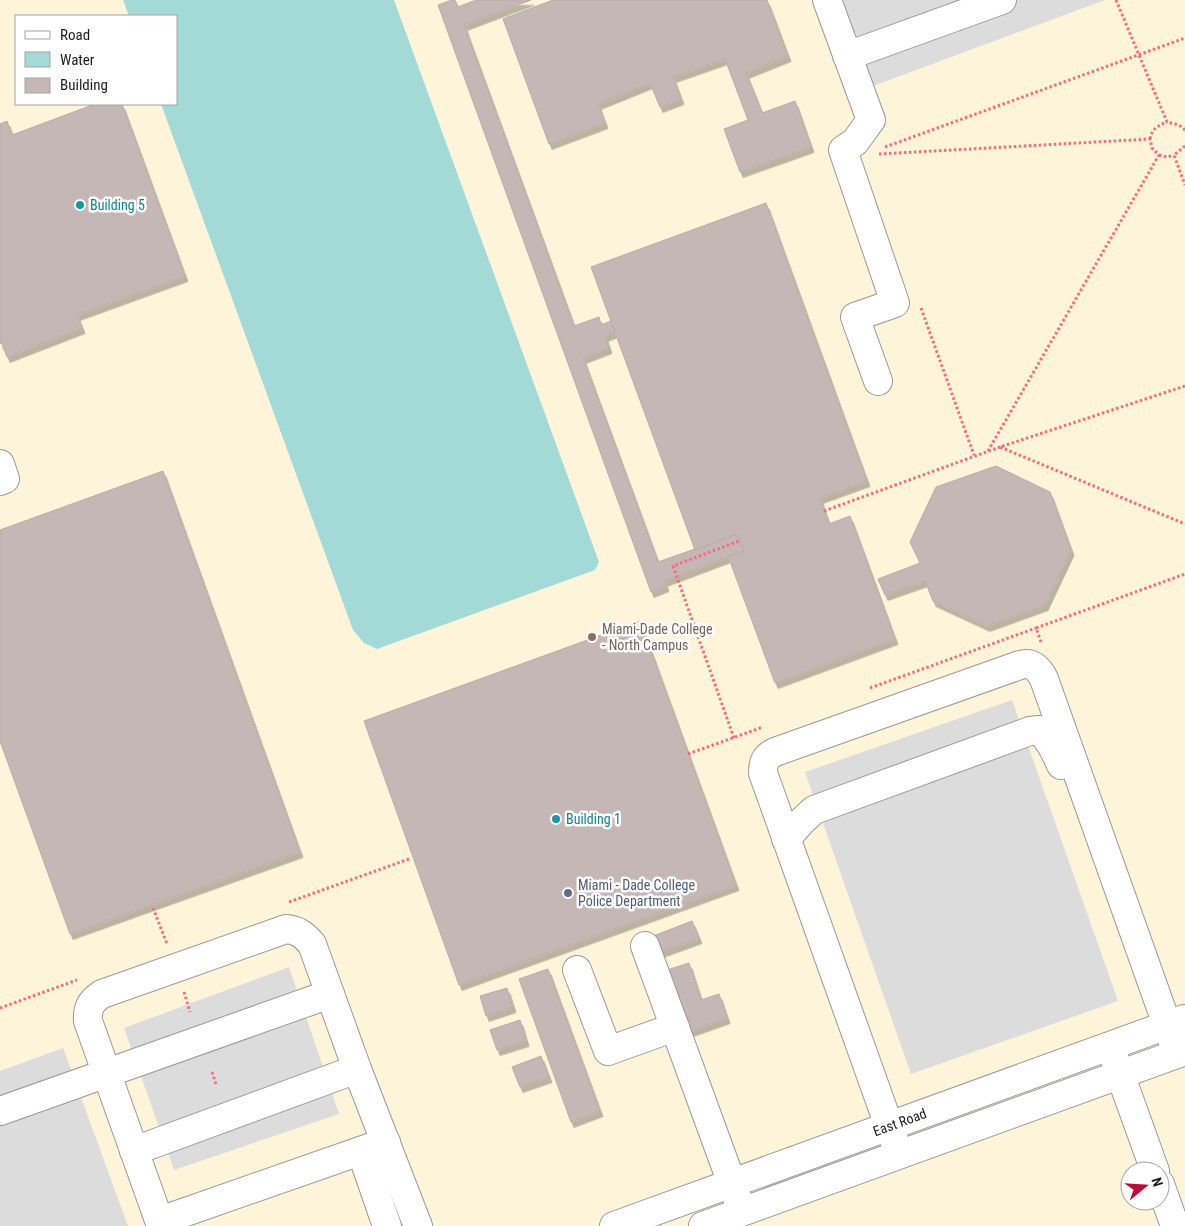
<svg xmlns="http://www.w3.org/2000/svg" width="1185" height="1226" font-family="'Roboto Condensed',sans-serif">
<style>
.education{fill:#fef4da;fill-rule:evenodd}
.parking{fill:#dcdcdc}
.water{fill:#a3dad7}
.building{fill:#c5b7b5;stroke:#bea9a5;filter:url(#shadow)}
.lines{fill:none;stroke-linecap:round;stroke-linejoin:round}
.minor-casing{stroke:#999;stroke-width:30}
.path{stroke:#f66a83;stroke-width:3;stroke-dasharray:2.5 2.5;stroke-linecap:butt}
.minor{stroke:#fff;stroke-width:28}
.culture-dot{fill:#0f9aa8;stroke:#fff;stroke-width:2}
.education-dot{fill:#8d6e63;stroke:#fff;stroke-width:2}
.service-dot{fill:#5c6f8a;stroke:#fff;stroke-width:2}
.labels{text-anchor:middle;stroke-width:5;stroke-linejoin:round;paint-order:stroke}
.culture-label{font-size:14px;fill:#0d838f;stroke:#fff;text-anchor:start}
.education-label{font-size:14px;fill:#785e54;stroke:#fff;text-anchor:start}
.service-label{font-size:14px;fill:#4e5e75;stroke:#fff;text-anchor:start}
.street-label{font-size:14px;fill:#1c1c1c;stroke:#fff}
</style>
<defs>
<filter id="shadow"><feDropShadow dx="3" dy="5.5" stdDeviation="0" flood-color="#0004"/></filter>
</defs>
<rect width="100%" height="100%" fill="#ede6e2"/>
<path class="education" d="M0,0h1185v1226h-1185zM16,16h160v88h-160zM1130,1171h30v30h-30z"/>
<g class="parking">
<polygon points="843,0 1105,0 873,86"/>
<polygon points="1012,700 1118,1001 911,1074 805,772"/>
<polygon points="289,967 339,1114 174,1170 124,1028"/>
<polygon points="63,1048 128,1226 0,1226 0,1071"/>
</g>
<polygon class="water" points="123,0 394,0 599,562 595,570 377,649 364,643 353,630 161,104 176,104 176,16 129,16"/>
<g class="building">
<polygon points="452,0 455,0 458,7 476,0 531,0 464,25 574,326 599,317 601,325 611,321 615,332 605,336 609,348 583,358 658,562 737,534 744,551 664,581 666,586 651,592 438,5"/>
<polygon points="553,0 767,0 788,56 746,73 762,113 795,101 811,147 740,172 724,129 748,120 725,59 673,77 681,99 660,107 650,83 598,104 605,123 549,144 503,19"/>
<polygon points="95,104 122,104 185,276 77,315 82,328 7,357 2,343 0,344 0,124 7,121 12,135"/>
<polygon points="766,203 867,481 820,498 829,524 850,516 895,639 775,683 728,556 744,551 737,534 695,550 591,267"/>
<polygon points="996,466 1050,492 1071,550 1045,605 987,626 933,601 925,581 885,595 878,579 920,563 910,542 936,487"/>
<polygon points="163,471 300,852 70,934 0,741 0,530"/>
<polygon points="640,621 736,885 459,985 364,721"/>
<polygon points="692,921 699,938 655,954 648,938"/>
<polygon points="689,963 701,1000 719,994 727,1018 685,1033 664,971"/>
<polygon points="548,969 600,1111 571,1122 519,979"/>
<polygon points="507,988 513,1007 486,1016 480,996"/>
<polygon points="520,1020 526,1041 497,1050 490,1030"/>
<polygon points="541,1056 549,1077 520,1087 512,1067"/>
</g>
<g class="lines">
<defs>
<g id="minor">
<polyline points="827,0 871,120 855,142 843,150 895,303 855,317 878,381"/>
<polyline points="847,56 1002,0"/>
<polyline points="0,464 5,479 0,481"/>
<path d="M786,839l16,-18 12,-11 216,-79 9,-1c11,10 16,22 22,35"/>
<polyline points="645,946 738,1200"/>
<polyline points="577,970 608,1051 675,1027"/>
<polyline points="1114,1057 1155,1171"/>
<polyline points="0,1111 330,994"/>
<polyline points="134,1151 357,1069"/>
<polyline points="361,1151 387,1226"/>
<path d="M899,1154l-136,-381c0,-11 2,-16 12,-21l245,-87c12,-4 19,4 24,14l133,374"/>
<polyline points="1160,1184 1175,1226"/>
<polyline points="160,1221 386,1142"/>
<path d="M161,1226l-73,-205c-1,-13 3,-20 14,-27l184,-65c12,1 18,6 26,15l45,125 61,157"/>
<path id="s1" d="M614,1226l570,-207"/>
<polyline points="703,1226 1185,1051"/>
</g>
</defs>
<use href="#minor" class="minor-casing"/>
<g class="path">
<polyline points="1116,0 1167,122 1179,125 1185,130"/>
<path d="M1150,139c2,-10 7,-13 17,-17"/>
<polyline points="1185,146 1174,155 1185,185"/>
<polyline points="885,147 1185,38"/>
<polyline points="879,154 1150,139 1152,148 1159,155 988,451"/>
<polyline points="1159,155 1167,157 1174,155"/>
<polyline points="921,308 974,455"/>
<polyline points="1185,386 1000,447 1185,524"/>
<polyline points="824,511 1000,447"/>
<polyline points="1041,642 1036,628 1185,574"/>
<polyline points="870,688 1036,628"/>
<polyline points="734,738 673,566 739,541"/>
<polyline points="688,754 763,727"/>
<polyline points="289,902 409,859"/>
<polyline points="153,908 167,944"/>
<polyline points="184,992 190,1012"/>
<polyline points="0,1008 77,980"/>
<polyline points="212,1072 216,1084"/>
</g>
<use href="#minor" class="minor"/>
</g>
<g class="culture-dot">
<circle cx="80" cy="205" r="5"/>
<circle cx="556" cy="819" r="5"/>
</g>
<circle class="education-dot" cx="592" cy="637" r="5"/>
<circle class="service-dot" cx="568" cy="893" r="5"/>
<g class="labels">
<g class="culture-label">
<text x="90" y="210">Building 5</text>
<text x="566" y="824">Building 1</text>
</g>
<g class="education-label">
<text x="602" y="634">Miami-Dade College<tspan x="602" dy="16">- North Campus</tspan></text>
</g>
<g class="service-label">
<text x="578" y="890">Miami - Dade College<tspan x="578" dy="16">Police Department</tspan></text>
</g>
<g class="street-label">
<text dy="5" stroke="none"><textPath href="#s1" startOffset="304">East Road</textPath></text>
</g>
</g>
<rect x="15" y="15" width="162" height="90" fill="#ffffff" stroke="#a4a4a4"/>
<rect x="25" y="31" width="25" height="8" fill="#ffffff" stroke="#a4a4a4"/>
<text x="60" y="40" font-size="15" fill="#1c1c1c">Road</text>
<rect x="25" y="52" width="25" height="15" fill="#a3dad7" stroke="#a4a4a4"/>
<text x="60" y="65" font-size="15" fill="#1c1c1c">Water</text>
<rect x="25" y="78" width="25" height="15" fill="#c5b7b5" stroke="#a4a4a4"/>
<text x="60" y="90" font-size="15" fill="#1c1c1c">Building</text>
<g transform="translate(1145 1186) rotate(72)"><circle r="24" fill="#ffffff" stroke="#a4a4a4"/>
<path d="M0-4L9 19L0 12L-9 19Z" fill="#c2053a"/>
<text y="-8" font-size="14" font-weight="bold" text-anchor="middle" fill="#1c1c1c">N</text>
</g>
</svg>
